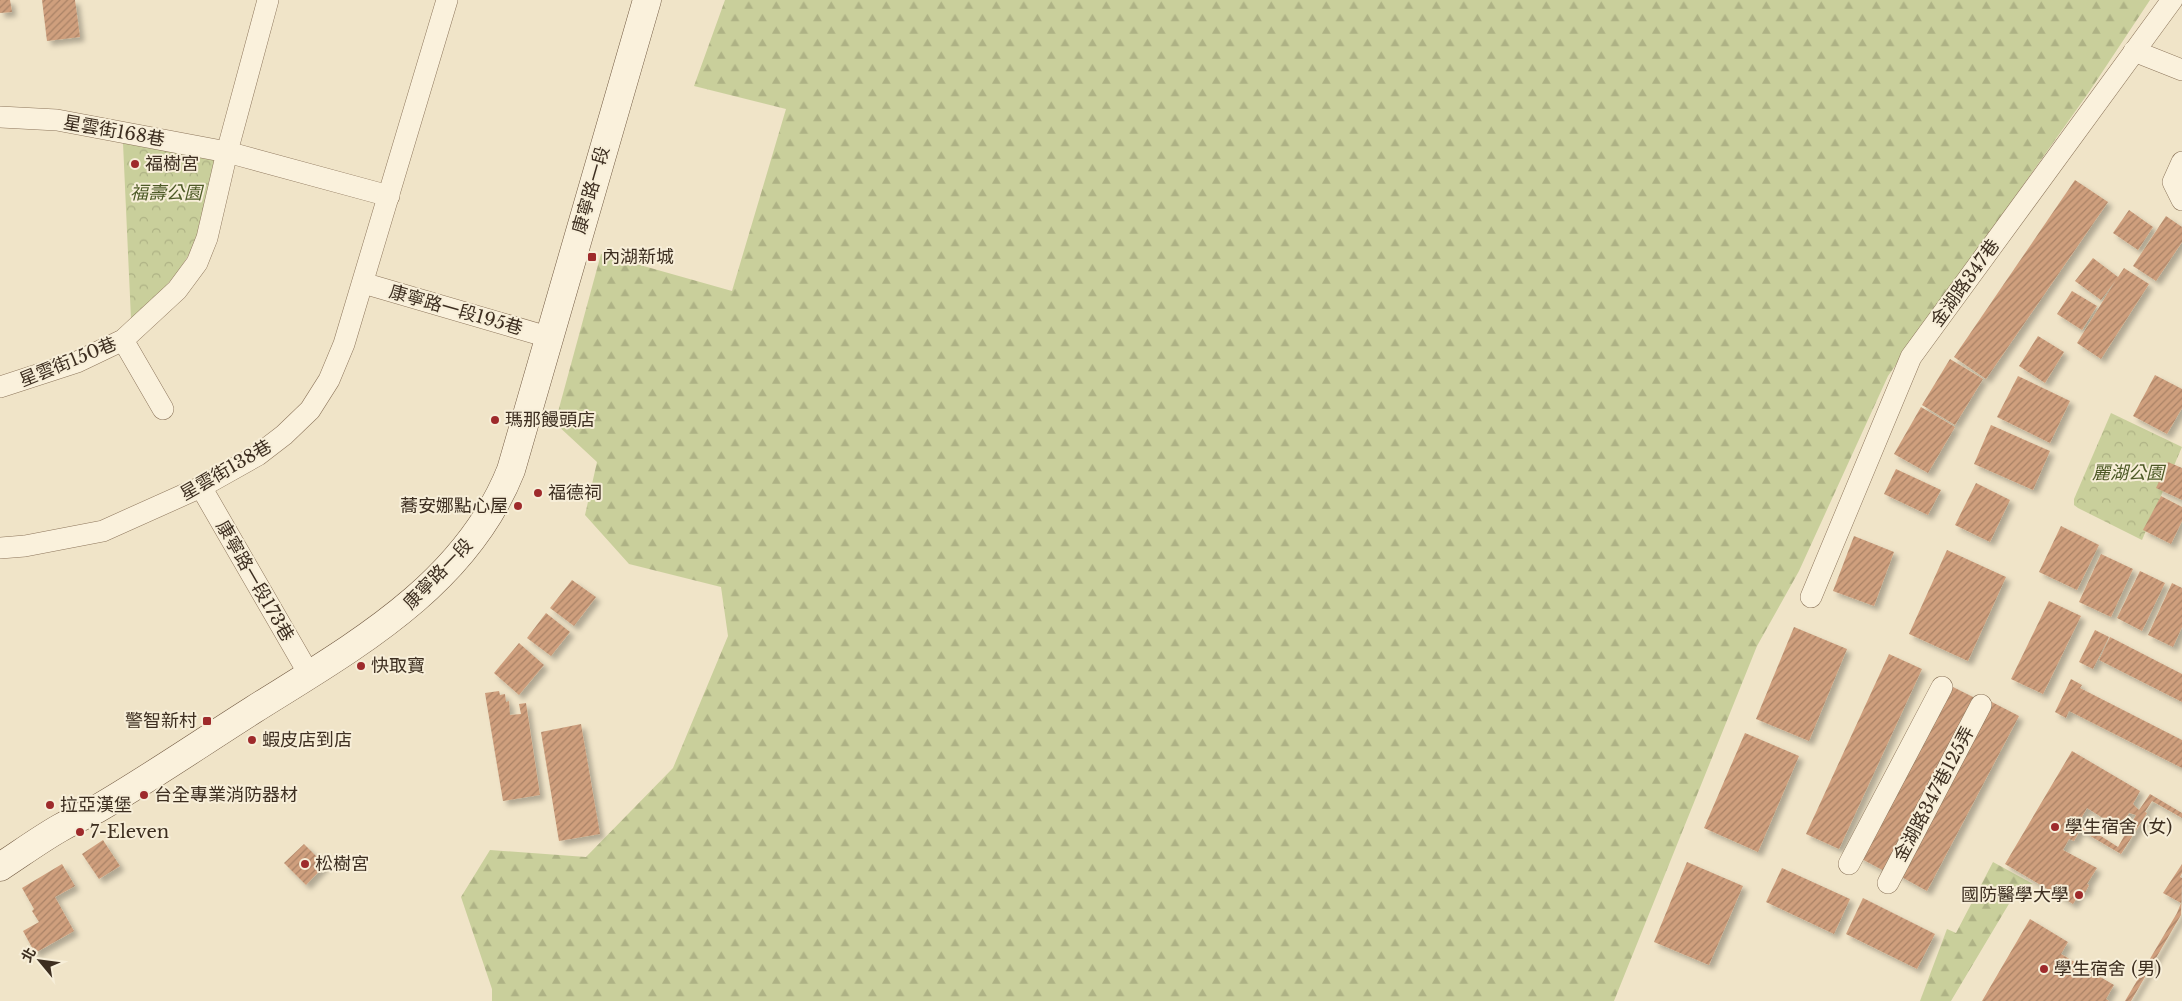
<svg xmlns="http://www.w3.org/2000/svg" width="2182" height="1001" font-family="'Libre Baskerville','Noto Sans TC',serif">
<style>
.forest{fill:url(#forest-firs)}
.park{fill:url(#park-crowns)}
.building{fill:url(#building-hatch);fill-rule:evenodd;filter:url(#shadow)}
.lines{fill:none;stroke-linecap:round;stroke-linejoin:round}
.street-casing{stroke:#8d765c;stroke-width:22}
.secondary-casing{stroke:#6f573f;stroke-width:29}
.street{stroke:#faf1dc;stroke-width:21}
.secondary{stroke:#faf1dc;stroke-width:28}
.poi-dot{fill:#9e2a2b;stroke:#f7eed8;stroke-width:2}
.labels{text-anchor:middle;stroke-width:4;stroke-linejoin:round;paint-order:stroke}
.street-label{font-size:18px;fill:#3d2e20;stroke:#f7eed8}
.poi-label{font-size:18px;fill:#3d2e20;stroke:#f7eed8;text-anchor:start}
.park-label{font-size:18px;font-style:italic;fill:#4d5a26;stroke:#f7eed8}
</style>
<defs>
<pattern id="forest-firs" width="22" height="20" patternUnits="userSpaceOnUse" patternTransform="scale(1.25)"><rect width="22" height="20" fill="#c9cf9b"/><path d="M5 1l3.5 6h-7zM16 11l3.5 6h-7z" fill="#aeb285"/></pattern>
<pattern id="park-crowns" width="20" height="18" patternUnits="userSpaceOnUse" patternTransform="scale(1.25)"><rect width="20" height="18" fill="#c9cf9b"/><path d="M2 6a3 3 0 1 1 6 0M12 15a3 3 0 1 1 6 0" fill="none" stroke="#aeb285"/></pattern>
<pattern id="building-hatch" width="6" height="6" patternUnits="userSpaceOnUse" patternTransform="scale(1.25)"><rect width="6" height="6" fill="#cf9f7d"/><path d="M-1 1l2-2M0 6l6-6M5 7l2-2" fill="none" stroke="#a98266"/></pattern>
<filter id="shadow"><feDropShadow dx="4.5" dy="4.5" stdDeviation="2.5" flood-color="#0004"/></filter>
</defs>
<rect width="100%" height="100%" fill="#f0e4c8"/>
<g class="forest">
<polygon points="725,0 2150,0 2089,92 1888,376 1799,571 1757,646 1614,1001 492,1001 492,989 461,897 490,850 586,857 673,768 728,636 721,587 629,564 585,515 597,462 555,423 601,254 732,291 786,109 694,86"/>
<polygon points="1993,862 2033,884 2024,884 2019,887 1951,1001 1920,1001 1947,929 1956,933"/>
</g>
<g class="park">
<path d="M123,143l92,17c-5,23 -8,46 -15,68 -11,38 -40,66 -69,91z"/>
<polygon points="2111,413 2182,447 2142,540 2078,508 2074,505 2074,499"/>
</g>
<g class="building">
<polygon points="0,0 10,0 12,12 0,13"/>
<polygon points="42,0 75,0 80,37 47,41"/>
<polygon points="2075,180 2108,202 1986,379 1954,357"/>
<polygon points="2129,210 2153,227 2138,250 2113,233"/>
<polygon points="2166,216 2182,227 2182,242 2156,281 2133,266"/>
<polygon points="2093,258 2118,277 2124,268 2149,284 2101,359 2077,343 2116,280 2101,300 2075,281"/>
<polygon points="2072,291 2097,306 2082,330 2057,314"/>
<polygon points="2038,336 2064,352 2045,383 2019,366"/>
<polygon points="1950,359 1983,379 1955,425 1922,405"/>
<polygon points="2155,375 2182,389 2182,408 2167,434 2133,416"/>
<polygon points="2018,376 2070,401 2050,443 1997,417"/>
<polygon points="1921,407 1955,427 1928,473 1894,454"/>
<polygon points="1991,425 2050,451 2033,490 1974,464"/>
<polygon points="2168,462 2182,468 2182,500 2156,488"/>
<polygon points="1896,469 1941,490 1928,515 1884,494"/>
<polygon points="1976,483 2010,500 1990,542 1955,525"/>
<polygon points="2161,496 2182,507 2182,521 2171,544 2143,530"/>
<polygon points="2061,526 2099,545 2077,590 2039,572"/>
<polygon points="1854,536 1894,552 1874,606 1833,591"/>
<polygon points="1947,550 2006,577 1968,661 1909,634"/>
<polygon points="2101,554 2133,569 2111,617 2079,602"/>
<polygon points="2140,571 2165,583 2142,631 2117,618"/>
<polygon points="572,580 596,597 574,626 550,608"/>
<polygon points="2172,583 2182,588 2182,627 2173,647 2148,635"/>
<polygon points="2049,601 2081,616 2043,694 2011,679"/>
<polygon points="546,613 570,632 551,656 527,638"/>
<polygon points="1794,627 1847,649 1809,741 1756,719"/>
<polygon points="2095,630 2109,637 2093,669 2079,662"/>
<polygon points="2110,637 2182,674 2182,702 2099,660"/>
<polygon points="519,643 544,665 519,695 494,673"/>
<polygon points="1889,654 1922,669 1839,849 1806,834"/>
<polygon points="2071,679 2082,685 2080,688 2182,740 2182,768 2069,711 2066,718 2055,712"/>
<polygon points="1949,685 1979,700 1888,873 1858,857"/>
<polygon points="499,691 500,695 505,694 506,702 509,701 510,715 521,714 519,704 526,703 540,795 503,801 485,693"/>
<polygon points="1988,700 2019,716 1927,891 1896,874"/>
<polygon points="581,724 600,834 559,841 541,732"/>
<polygon points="1745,733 1799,756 1758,852 1704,828"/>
<path d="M2072,751l68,40 -7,13 6,6 11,-16 32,19v5l-30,-17 -7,11 2,1 -26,41 -41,-24 -6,11 -5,-2 -6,11 34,18 -10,16 2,1 -4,8 -4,-2 -8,13 -68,-40zM2087,808l33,21 9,-16 7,2 -18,32 -39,-25z"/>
<polygon points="103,840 120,866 99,879 82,854"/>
<polygon points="304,844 325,865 306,885 284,863"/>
<polygon points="1687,862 1743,886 1709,965 1654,942"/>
<polygon points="62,864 75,886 55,897 74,931 35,953 23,931 39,922 32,911 34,909 22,888"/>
<polygon points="2182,864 2182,873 2180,877 2182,878 2181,915 2131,1001 2125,1001 2177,913 2181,903 2163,893"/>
<polygon points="1782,868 1850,899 1834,934 1766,902"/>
<polygon points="1863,898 1935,934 1917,969 1846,934"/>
<polygon points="2030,919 2068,942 2061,954 2114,985 2106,999 2109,1001 1982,1001"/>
</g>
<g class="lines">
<defs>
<g id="street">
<polyline points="268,0 227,152 389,196"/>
<polyline points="2134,51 2182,70"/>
<polyline points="0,117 57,120 227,152 207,238 197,263 177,290 123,340 77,362 0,387"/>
<polyline points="2182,162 2173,182 2182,200"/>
<polyline points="363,283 548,337"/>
<polyline points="123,340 163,409"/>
<polyline points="201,487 309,674"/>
<polyline points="0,548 25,546 103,531 201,487 258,455 284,435 310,410 329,380 344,344 447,0"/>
<polyline points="1811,597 1911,357 2172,0"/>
<polyline points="1849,864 1942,687"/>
<polyline points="1888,883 1981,705"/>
</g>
<path id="secondary" d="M0,867c20,-13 39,-27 60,-39 12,-7 25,-13 37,-19 53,-31 104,-66 156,-99 100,-63 212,-124 258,-240l136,-470"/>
</defs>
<use href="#street" class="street-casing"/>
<use href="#secondary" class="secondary-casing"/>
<use href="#street" class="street"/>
<use href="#secondary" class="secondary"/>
</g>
<g class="poi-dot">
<circle cx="135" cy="164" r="5"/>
<rect x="587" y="252" width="10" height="10" rx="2.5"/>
<circle cx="495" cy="420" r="5"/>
<circle cx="538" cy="493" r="5"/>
<circle cx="518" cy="506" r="5"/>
<circle cx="361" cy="666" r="5"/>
<rect x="202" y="716" width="10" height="10" rx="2.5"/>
<circle cx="252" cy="740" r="5"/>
<circle cx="144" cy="795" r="5"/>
<circle cx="50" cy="805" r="5"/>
<circle cx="2055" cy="827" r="5"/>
<circle cx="80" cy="832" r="5"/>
<circle cx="305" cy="864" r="5"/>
<circle cx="2079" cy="895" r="5"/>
<circle cx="2044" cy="969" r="5"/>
</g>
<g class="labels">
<g class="street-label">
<text transform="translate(114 131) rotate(10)" y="6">星雲街168巷</text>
<text transform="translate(591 190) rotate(-74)" y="6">康寧路一段</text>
<text transform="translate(1965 283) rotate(-54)" y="6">金湖路347巷</text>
<text transform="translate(456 310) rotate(16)" y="6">康寧路一段195巷</text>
<text transform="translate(68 362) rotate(-22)" y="6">星雲街150巷</text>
<text transform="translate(226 470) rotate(-30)" y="6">星雲街138巷</text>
<text transform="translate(438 574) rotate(-46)" y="6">康寧路一段</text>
<text transform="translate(255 581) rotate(60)" y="6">康寧路一段173巷</text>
<text transform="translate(1934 794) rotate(-62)" y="6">金湖路347巷125弄</text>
</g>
<g class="poi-label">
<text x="145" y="170">福樹宮</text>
<text x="602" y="263">內湖新城</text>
<text x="505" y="426">瑪那饅頭店</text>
<text x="548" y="499">福德祠</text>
<text x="508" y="512" text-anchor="end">蕎安娜點心屋</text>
<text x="371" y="672">快取寶</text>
<text x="197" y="727" text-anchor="end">警智新村</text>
<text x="262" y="746">蝦皮店到店</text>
<text x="154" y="801">台全專業消防器材</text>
<text x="60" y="811">拉亞漢堡</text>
<text x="2065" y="833">學生宿舍 (女)</text>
<text x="90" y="838">7-Eleven</text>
<text x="315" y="870">松樹宮</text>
<text x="2069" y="901" text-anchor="end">國防醫學大學</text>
<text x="2054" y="975">學生宿舍 (男)</text>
</g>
<g class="park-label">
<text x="166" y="199">福壽公園</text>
<text x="2128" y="479">麗湖公園</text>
</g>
</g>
<g transform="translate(40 961) rotate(299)" stroke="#f7eed8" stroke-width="4" paint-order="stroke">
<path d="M0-4L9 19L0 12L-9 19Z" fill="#3d2e20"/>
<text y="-8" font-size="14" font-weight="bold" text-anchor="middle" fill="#3d2e20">北</text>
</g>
</svg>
